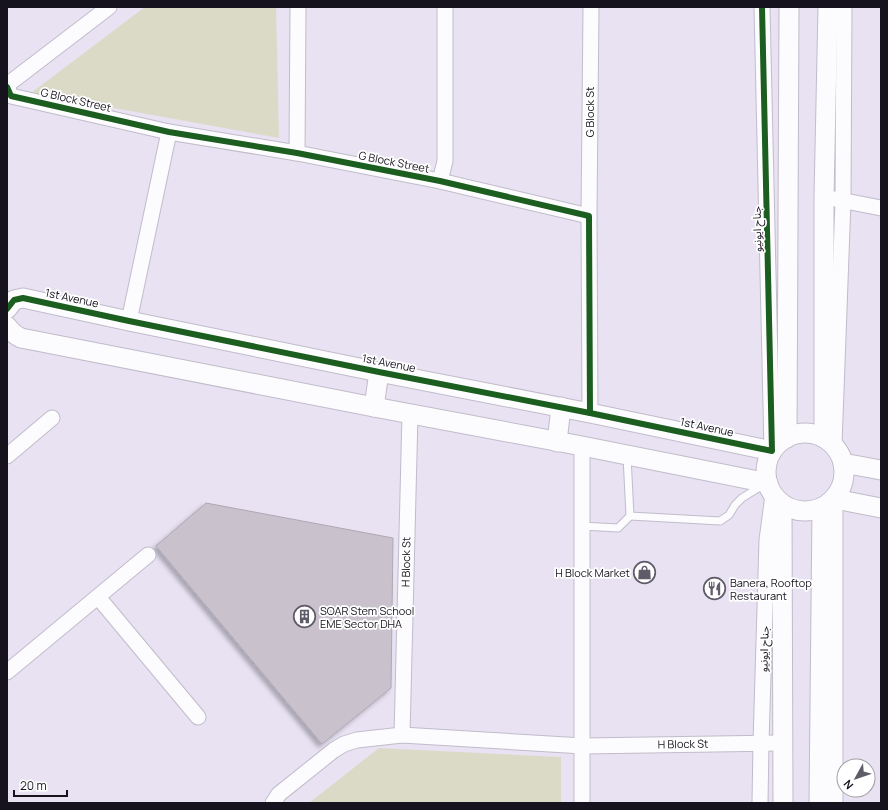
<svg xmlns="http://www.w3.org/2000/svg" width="888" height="810" font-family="Manrope,'Noto Sans Arabic',sans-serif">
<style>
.green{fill:#dbdac7}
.building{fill:#c9c2cd;stroke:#afa7b3;filter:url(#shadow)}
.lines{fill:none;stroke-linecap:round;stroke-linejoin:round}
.service-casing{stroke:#c1bcca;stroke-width:9}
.minor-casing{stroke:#c1bcca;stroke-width:17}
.tertiary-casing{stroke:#c1bcca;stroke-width:21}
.service{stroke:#fcfbfd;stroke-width:7}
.minor{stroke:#fcfbfd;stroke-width:15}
.tertiary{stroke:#fcfbfd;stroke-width:19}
.cycleway-casing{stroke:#fff;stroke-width:8}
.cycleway{stroke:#1b5e20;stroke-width:6}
.labels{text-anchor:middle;stroke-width:3.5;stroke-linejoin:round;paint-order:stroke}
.street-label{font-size:11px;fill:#17131e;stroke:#fff}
.poi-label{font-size:11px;fill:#17131e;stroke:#fff;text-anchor:start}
</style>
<defs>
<filter id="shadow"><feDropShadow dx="-3.5" dy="3.5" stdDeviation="2" flood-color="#0004"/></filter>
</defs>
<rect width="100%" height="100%" fill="#e8e2f3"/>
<g class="green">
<polygon points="145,7 276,7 279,138 31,93"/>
<polygon points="379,748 561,757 561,803 309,803"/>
</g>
<polygon class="building" points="206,503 393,538 391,688 322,744 156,546"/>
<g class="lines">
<defs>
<g id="service">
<polyline points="627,456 630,516 720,521 729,515 735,505 742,498 763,485"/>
<polyline points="582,526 618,528 630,516"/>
</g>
<g id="minor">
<polyline points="762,7 772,451"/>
<polyline points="7,85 109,7"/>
<polyline points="7,87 11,96 169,132 297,153 440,181 589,216 590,413"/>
<polyline points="297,153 298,7"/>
<polyline points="440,181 445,161 445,7"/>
<polyline points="835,199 881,208"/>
<polyline points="589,216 591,7"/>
<polyline points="129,321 169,132"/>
<polyline points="834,445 843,201 844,7"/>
<polyline points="582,446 582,803"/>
<polyline points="7,456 52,418"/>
<polyline points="98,597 198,717"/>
<polyline points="7,672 148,555"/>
<polyline points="402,735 410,414"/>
<polyline points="273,803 279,794 334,750 344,744 357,740 402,735 583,746 783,743"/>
<polyline points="760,803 761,743 767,540 773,495"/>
<polyline points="835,803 835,499"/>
</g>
<g id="tertiary">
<polyline points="7,309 14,300 23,298 129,321 379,372 590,413 772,451"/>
<path d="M7,326c4,6 8,9 14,12l353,69 208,39 186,37"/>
<polyline points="374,407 379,372"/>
<circle cx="805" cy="472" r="39"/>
<polyline points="787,438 789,7"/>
<polyline points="824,438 824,197 828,7"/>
<polyline points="557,442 561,407"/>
<polyline points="843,463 881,470"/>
<polyline points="835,499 881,508"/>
<polyline points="782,504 783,803"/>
<polyline points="819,803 822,508"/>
</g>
</defs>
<use href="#service" class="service-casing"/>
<use href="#minor" class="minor-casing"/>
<use href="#tertiary" class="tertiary-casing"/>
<use href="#service" class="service"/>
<use href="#minor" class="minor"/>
<use href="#tertiary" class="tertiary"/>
<defs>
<g id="cycleway">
<polyline points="7,87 11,96 169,132 297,153 440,181 589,216 590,413"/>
<polyline points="7,309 14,300 23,298 129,321 379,372 590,413 772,451 762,7"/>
</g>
</defs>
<use href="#cycleway" class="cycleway-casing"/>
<use href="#cycleway" class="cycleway"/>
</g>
<defs>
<symbol id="shop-ring" viewBox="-11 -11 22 22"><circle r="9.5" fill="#fff" stroke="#605b69" stroke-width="1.5"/><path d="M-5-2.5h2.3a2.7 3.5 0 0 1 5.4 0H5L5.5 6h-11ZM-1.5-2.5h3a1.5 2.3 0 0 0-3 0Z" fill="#605b69"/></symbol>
<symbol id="restaurant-ring" viewBox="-11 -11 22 22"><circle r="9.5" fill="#fff" stroke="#605b69" stroke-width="1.5"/><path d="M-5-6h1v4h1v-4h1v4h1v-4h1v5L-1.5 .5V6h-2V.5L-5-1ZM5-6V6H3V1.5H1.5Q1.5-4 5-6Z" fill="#605b69"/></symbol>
<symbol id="building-ring" viewBox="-11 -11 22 22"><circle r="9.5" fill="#fff" stroke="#605b69" stroke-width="1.5"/><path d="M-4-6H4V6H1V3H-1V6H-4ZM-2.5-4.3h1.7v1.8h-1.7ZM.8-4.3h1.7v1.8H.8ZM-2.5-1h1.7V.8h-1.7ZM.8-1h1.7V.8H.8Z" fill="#605b69"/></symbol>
</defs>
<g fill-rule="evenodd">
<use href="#shop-ring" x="632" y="560" width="25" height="25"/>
<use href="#restaurant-ring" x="702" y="576" width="25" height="25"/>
<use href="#building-ring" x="292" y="604" width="25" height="25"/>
</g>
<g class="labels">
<g class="street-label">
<text transform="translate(76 100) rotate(13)" y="4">G Block Street</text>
<text transform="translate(590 112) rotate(-90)" y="4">G Block St</text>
<text transform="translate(394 162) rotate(11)" y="4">G Block Street</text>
<text transform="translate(757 229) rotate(-91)" y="4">جناح ایونیو</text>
<text transform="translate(72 298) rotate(12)" y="4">1st Avenue</text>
<text transform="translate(389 363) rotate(11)" y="4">1st Avenue</text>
<text transform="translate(707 427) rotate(12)" y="4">1st Avenue</text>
<text transform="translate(406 562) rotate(-89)" y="4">H Block St</text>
<text transform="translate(764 649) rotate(-88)" y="4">جناح ایونیو</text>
<text transform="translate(683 744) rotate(-1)" y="4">H Block St</text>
</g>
<g class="poi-label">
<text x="630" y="577" text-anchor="end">H Block Market</text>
<text x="730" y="587">Banera, Rooftop<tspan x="730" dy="13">Restaurant</tspan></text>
<text x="320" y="615">SOAR Stem School<tspan x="320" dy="13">EME Sector DHA</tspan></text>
</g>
</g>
<rect width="888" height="810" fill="none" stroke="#17131e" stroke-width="16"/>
<g transform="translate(856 778) rotate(230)"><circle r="19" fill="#ffffff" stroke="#a2a1a5"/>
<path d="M0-3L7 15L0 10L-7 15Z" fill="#605b69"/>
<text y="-6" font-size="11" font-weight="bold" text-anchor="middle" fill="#17131e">N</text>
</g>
<path d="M14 790v6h53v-6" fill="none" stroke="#17131e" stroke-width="2"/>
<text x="20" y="790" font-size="12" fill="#17131e" stroke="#ffffff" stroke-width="3" paint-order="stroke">20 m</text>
</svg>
